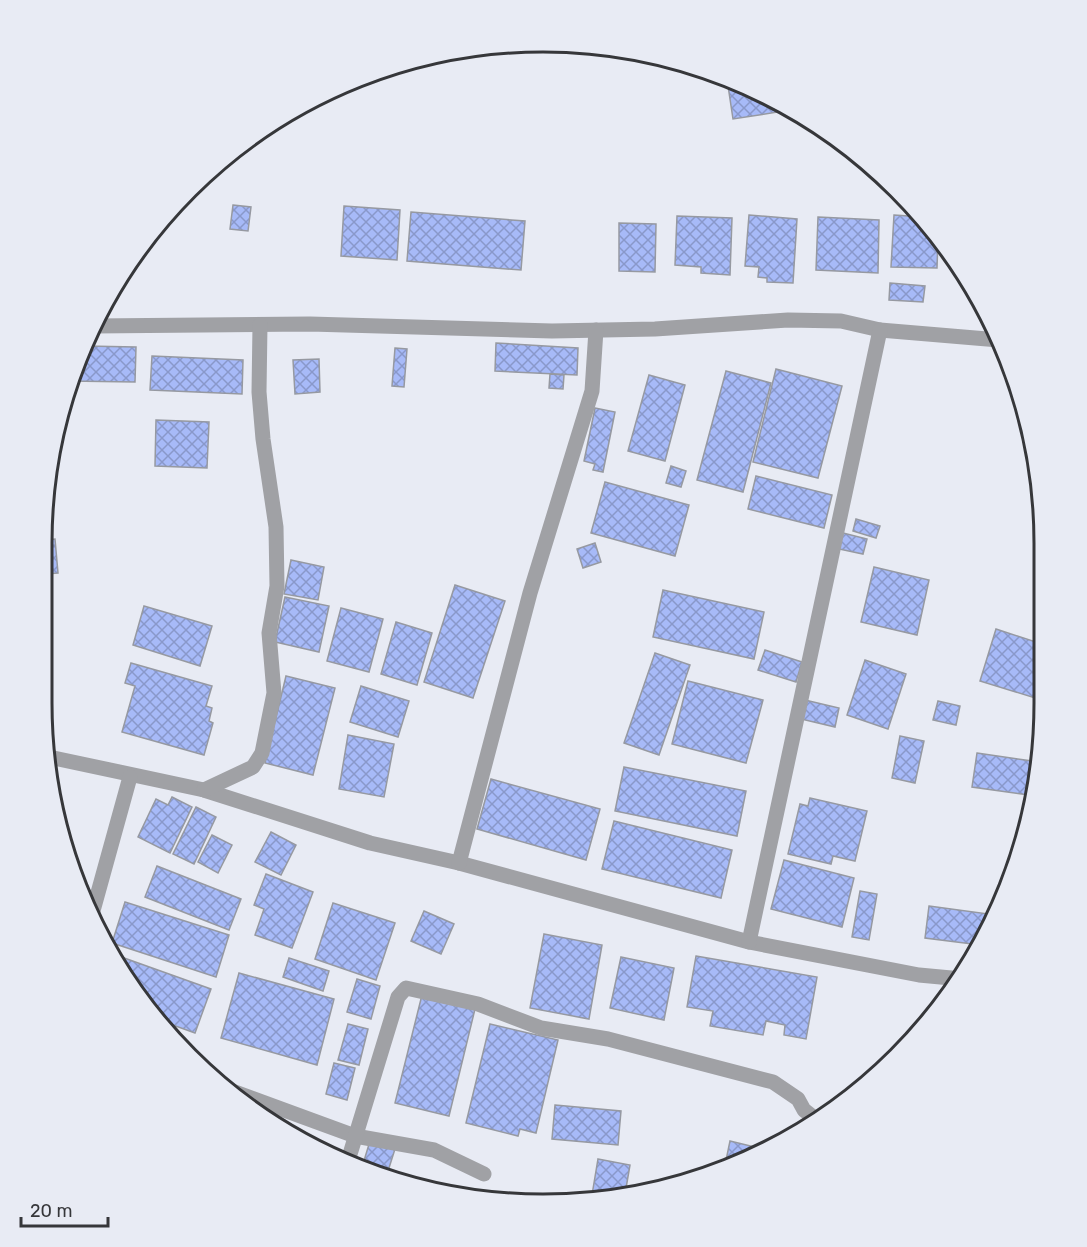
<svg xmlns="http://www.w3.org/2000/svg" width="1087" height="1247" font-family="Rubik,sans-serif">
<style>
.building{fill:url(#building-cross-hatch);stroke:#9699a1;stroke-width:1.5}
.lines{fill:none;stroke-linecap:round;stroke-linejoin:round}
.street{stroke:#a0a1a5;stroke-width:15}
.rim{fill:none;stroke:#36373a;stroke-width:3}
</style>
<defs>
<pattern id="building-cross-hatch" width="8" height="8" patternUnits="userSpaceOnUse" patternTransform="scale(1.5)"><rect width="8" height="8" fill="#a7baf8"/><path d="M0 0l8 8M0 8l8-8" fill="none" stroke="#8998ca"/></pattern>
</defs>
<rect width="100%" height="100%" fill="#e8ebf4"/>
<g class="building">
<polygon points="727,79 776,101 778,112 733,119"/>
<polygon points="233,205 251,207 248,231 230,229"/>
<polygon points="344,206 400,210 397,260 341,256"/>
<polygon points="411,212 525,221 521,270 407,261"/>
<polygon points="749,215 797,219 793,283 767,282 767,278 758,277 759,267 745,266"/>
<polygon points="894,215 923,217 938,238 937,268 891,267"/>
<polygon points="677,216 732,218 730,275 701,273 701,267 675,265"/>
<polygon points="818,217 879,220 878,273 816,270"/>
<polygon points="619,223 656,224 655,272 619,271"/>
<polygon points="890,283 925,286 923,302 889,300"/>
<polygon points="496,343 578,348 577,375 495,371"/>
<polygon points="85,346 136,347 135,382 69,381"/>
<polygon points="395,348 407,349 404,387 392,386"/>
<polygon points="152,356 243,360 242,394 150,390"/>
<polygon points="319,359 320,392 295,394 293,360"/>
<polygon points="776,369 842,386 818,478 753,462"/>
<polygon points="726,371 771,383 743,492 697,480"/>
<polygon points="550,374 564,375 563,389 549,388"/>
<polygon points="649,375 685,385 665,461 628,451"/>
<polygon points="595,408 615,412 603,472 593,470 595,464 584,461"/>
<polygon points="156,420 209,422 207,468 155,466"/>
<polygon points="671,466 686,471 681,487 666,483"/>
<polygon points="756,476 832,495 824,528 748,509"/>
<polygon points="605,482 689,505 675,556 591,533"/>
<polygon points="856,519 880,526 876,538 853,531"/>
<polygon points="843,533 867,539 863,554 839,549"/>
<polygon points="55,539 58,573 44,574 45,540"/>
<polygon points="595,543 601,562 583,568 577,549"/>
<polygon points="291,560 324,567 318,600 284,594"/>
<polygon points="874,567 929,580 917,635 861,622"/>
<polygon points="455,585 505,601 473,698 424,682"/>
<polygon points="663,590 764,612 754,659 653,637"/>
<polygon points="285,597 329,606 319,652 275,642"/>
<polygon points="144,606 212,626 200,666 133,645"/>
<polygon points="341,608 383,619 369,672 327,661"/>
<polygon points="396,622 432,633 417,685 381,674"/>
<polygon points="996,629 1045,645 1045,701 980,681"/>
<polygon points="765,650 802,662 796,682 758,670"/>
<polygon points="655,653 690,665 659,755 624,743"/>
<polygon points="865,660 906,674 888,729 847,715"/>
<polygon points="131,663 212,686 206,706 212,708 209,721 213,723 204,755 122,732 135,686 125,683"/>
<polygon points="286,676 335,688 313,775 265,763"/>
<polygon points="688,681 763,700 746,763 672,744"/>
<polygon points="361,686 409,701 398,737 350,722"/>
<polygon points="805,700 839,708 835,727 801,719"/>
<polygon points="938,701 960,706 956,725 933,720"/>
<polygon points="348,735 394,744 384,797 339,789"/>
<polygon points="900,736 924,741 915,783 892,778"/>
<polygon points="977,753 1039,762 1036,796 972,787"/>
<polygon points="624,767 746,791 737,836 615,811"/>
<polygon points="491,779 600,809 586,860 477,829"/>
<polygon points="172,797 192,807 170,853 138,837 156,799 168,805"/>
<polygon points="810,798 867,811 855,861 833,856 831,864 788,854 800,804 808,806"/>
<polygon points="196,807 216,817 194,864 173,854"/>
<polygon points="614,821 732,850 721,898 602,869"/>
<polygon points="271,832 296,845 281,875 255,862"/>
<polygon points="212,835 232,845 218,873 198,862"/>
<polygon points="784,860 854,878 842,927 771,909"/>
<polygon points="157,866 241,899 229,930 145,897"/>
<polygon points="266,874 313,892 292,948 255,935 264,909 254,905"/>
<polygon points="860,891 877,894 869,940 852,937"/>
<polygon points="125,902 229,935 216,977 112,943"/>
<polygon points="333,903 395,923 376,980 315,959"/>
<polygon points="929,906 996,915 980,945 925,938"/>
<polygon points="424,911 454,924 441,954 411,941"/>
<polygon points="544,934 602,945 589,1019 530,1008"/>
<polygon points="113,954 211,989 195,1033 156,1019"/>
<polygon points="696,956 817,977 806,1039 784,1035 785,1025 766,1021 763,1035 710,1026 713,1011 687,1007"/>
<polygon points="621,957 674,968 664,1020 610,1008"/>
<polygon points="289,958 329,971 323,991 283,977"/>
<polygon points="239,973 334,999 317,1065 221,1038"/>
<polygon points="357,979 380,986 371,1019 347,1012"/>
<polygon points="422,995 475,1009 449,1116 395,1103"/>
<polygon points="348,1024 368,1029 359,1065 338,1060"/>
<polygon points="490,1024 558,1040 536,1133 520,1129 518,1136 466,1123"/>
<polygon points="334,1063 355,1068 347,1100 326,1094"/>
<polygon points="555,1105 621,1111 618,1145 552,1139"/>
<polygon points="370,1141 395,1149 388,1171 363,1164"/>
<polygon points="730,1141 767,1150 724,1170"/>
<polygon points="598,1159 630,1165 625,1194 591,1201"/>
</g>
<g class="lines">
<g class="street">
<polyline points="94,326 310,324 552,331 655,329 788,320 841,321 880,330 999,340"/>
<polyline points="49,757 204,790 370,843 459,863 749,942 919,975 962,979"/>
<polyline points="204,790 253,767 262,753 274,693 269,633 277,586 276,527 263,439 259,392 260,325"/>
<polyline points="459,863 530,593 592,391 596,330"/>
<polyline points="91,918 130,777"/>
<polyline points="749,942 880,330"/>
<polyline points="224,1088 355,1136 434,1150 484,1174"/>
<polyline points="347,1164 398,997 406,988 478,1004 541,1028 608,1039 773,1082 798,1099 804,1110 818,1121"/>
</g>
</g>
<path d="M0 0H1087V1247H0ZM543 52H543A491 491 0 0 1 1034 543V703A491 491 0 0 1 543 1194H543A491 491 0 0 1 52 703V543A491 491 0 0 1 543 52Z" fill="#e8ebf4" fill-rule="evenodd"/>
<path class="rim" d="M543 52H543A491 491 0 0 1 1034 543V703A491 491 0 0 1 543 1194H543A491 491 0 0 1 52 703V543A491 491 0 0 1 543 52Z"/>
<path d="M21 1217v9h87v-9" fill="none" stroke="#36373a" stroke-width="3"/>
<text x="30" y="1217" font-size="18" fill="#36373a" stroke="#e8ebf4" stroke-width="4.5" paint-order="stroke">20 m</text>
</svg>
